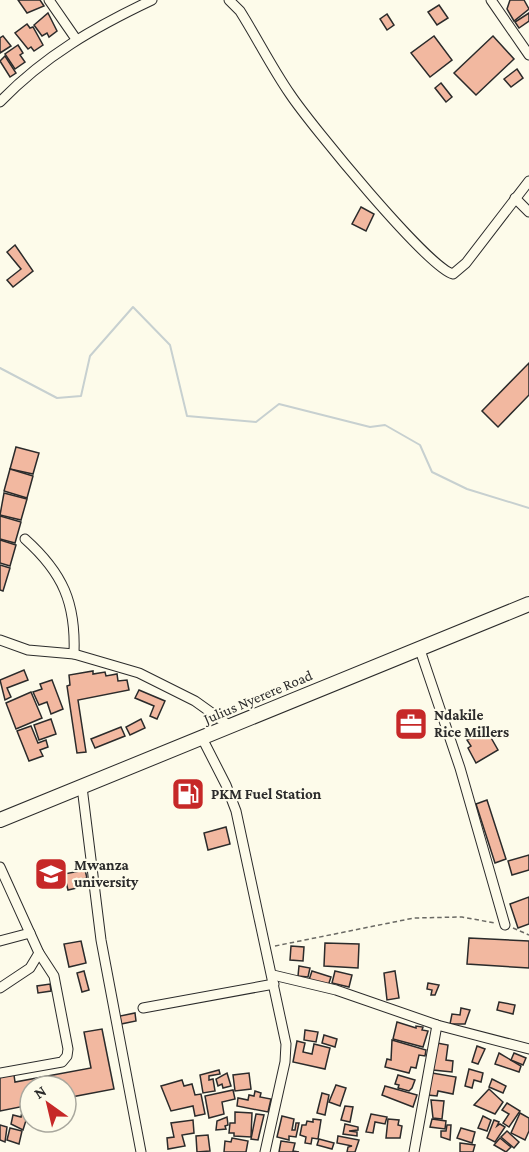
<svg xmlns="http://www.w3.org/2000/svg" width="529" height="1152" font-family="'Crimson Pro',serif">
<style>
.lines{fill:none;stroke-linecap:round;stroke-linejoin:round}
.stream{stroke:#c7d0d0;stroke-width:2}
.building{fill:#f2b8a0;stroke:#2b2b2b;stroke-width:1.5}
.minor-casing{stroke:#2b2b2b;stroke-width:11}
.highway-casing{stroke:#2b2b2b;stroke-width:16}
.path{stroke:#6a6964;stroke-width:1.5;stroke-dasharray:4.5 3;stroke-linecap:butt}
.minor{stroke:#fdfbea;stroke-width:9}
.highway{stroke:#fdfbea;stroke-width:14}
.labels{text-anchor:middle;stroke-width:4.5;stroke-linejoin:round;paint-order:stroke}
.street-label{font-size:15px;fill:#2b2b2b;stroke:#fdfbea}
.poi-label{font-size:15px;font-weight:bold;fill:#2b2b2b;stroke:#fdfbea;text-anchor:start}
</style>
<rect width="100%" height="100%" fill="#fdfbea"/>
<g class="lines">
<polyline class="stream" points="0,368 57,398 81,396 90,356 133,307 170,345 187,416 256,422 279,404 370,427 385,425 420,445 432,472 467,489 529,508"/>
</g>
<g class="building">
<polygon points="18,0 40,0 44,6 27,13"/>
<polygon points="510,0 524,0 529,9 514,21 507,9"/>
<polygon points="439,5 448,18 437,25 428,12"/>
<polygon points="48,13 57,31 49,37 47,33 42,36 34,25"/>
<polygon points="529,13 529,21 519,28 515,22"/>
<polygon points="387,14 394,25 387,30 380,19"/>
<polygon points="27,24 30,28 33,27 43,45 34,51 31,47 28,49 15,33"/>
<polygon points="3,36 11,46 0,53 0,38"/>
<polygon points="434,36 452,60 430,77 411,53"/>
<polygon points="493,36 514,59 476,95 454,73"/>
<polygon points="18,45 23,53 20,55 25,62 15,69 5,54"/>
<polygon points="5,56 16,73 10,77 0,61"/>
<polygon points="517,69 523,78 511,87 504,79"/>
<polygon points="441,83 452,97 446,102 435,88"/>
<polygon points="361,207 374,214 366,231 352,224"/>
<polygon points="15,245 33,271 13,287 7,280 21,269 7,252"/>
<polygon points="529,363 529,395 498,427 482,411"/>
<polygon points="16,447 39,453 33,474 10,469"/>
<polygon points="10,469 33,476 27,498 4,491"/>
<polygon points="4,493 27,499 21,520 0,515"/>
<polygon points="0,516 21,522 15,543 0,539"/>
<polygon points="0,540 16,545 10,566 0,563"/>
<polygon points="0,565 10,568 3,591 0,590"/>
<polygon points="24,670 28,680 7,688 11,697 5,700 0,680"/>
<polygon points="93,671 93,674 105,672 106,676 117,674 118,681 127,680 129,690 78,700 86,752 77,753 67,686 70,685 69,675"/>
<polygon points="52,680 63,709 51,714 47,702 39,705 33,692 42,689 40,684"/>
<polygon points="139,690 165,701 157,719 150,716 154,706 135,698"/>
<polygon points="31,692 42,718 16,729 6,703"/>
<polygon points="51,719 56,734 39,740 34,725"/>
<polygon points="141,719 145,728 130,735 126,727"/>
<polygon points="31,726 38,743 46,740 48,747 40,750 43,756 29,761 17,731"/>
<polygon points="121,727 125,736 95,748 91,739"/>
<polygon points="483,731 487,738 490,736 498,750 476,763 468,748 471,746 467,740"/>
<polygon points="487,800 506,859 495,863 476,804"/>
<polygon points="226,827 230,844 208,850 204,833"/>
<polygon points="529,855 529,870 512,875 508,861"/>
<polygon points="85,870 87,878 75,881 77,888 68,890 64,874"/>
<polygon points="529,897 529,924 518,928 510,904"/>
<polygon points="469,938 529,941 529,968 467,964"/>
<polygon points="81,941 86,963 69,967 64,944"/>
<polygon points="325,943 359,944 358,968 324,966"/>
<polygon points="291,946 304,947 303,961 290,960"/>
<polygon points="299,966 310,968 308,977 298,976"/>
<polygon points="84,971 89,990 82,992 77,973"/>
<polygon points="312,971 331,977 328,986 309,980"/>
<polygon points="335,971 352,975 349,987 332,983"/>
<polygon points="395,971 399,998 387,1000 384,973"/>
<polygon points="428,983 439,985 435,995 431,995 432,990 427,989"/>
<polygon points="50,984 51,991 38,993 37,986"/>
<polygon points="499,1002 515,1005 513,1014 497,1010"/>
<polygon points="461,1008 470,1010 465,1024 450,1024 452,1014 460,1015"/>
<polygon points="135,1013 136,1021 121,1024 120,1016"/>
<polygon points="397,1022 416,1028 416,1026 423,1027 422,1030 428,1031 423,1047 393,1039"/>
<polygon points="102,1029 114,1089 66,1098 66,1086 30,1086 30,1105 0,1111 0,1077 14,1075 15,1082 91,1068 84,1032"/>
<polygon points="305,1030 318,1032 316,1042 304,1040"/>
<polygon points="324,1035 337,1039 335,1047 322,1043"/>
<polygon points="392,1040 426,1050 425,1056 419,1055 416,1068 411,1067 409,1073 385,1067 387,1059 391,1060"/>
<polygon points="297,1041 305,1043 303,1052 312,1054 314,1044 330,1048 325,1069 293,1062"/>
<polygon points="437,1043 448,1045 446,1060 453,1061 452,1072 433,1070"/>
<polygon points="477,1046 485,1049 478,1064 472,1062"/>
<polygon points="499,1053 521,1066 519,1072 495,1064"/>
<polygon points="514,1053 526,1058 523,1065 511,1060"/>
<polygon points="469,1069 483,1073 481,1082 474,1080 472,1088 465,1086"/>
<polygon points="219,1070 220,1074 209,1076 209,1080 213,1079 215,1091 203,1093 200,1075"/>
<polygon points="227,1073 231,1086 223,1088 222,1084 218,1086 216,1079"/>
<polygon points="249,1073 251,1089 235,1091 233,1075"/>
<polygon points="432,1073 456,1077 453,1094 438,1091 437,1096 428,1095"/>
<polygon points="398,1075 415,1080 412,1088 409,1091 398,1088 399,1085 395,1084"/>
<polygon points="492,1079 506,1086 503,1093 489,1087"/>
<polygon points="182,1080 184,1086 192,1084 195,1095 201,1094 205,1114 195,1116 193,1106 171,1111 161,1086"/>
<polygon points="336,1085 346,1088 340,1106 329,1102"/>
<polygon points="385,1086 417,1095 413,1107 382,1095"/>
<polygon points="489,1089 503,1102 495,1114 474,1105"/>
<polygon points="233,1090 235,1099 222,1102 224,1114 209,1118 205,1096"/>
<polygon points="255,1091 261,1093 260,1097 271,1099 268,1112 237,1106 238,1098 248,1100 249,1095 254,1096"/>
<polygon points="322,1093 329,1095 325,1115 317,1113"/>
<polygon points="431,1100 444,1101 442,1119 433,1118"/>
<polygon points="507,1103 520,1111 509,1127 503,1123 509,1114 502,1110"/>
<polygon points="345,1106 353,1107 350,1122 341,1120"/>
<polygon points="22,1112 28,1114 23,1130 11,1124 13,1115 21,1117"/>
<polygon points="235,1112 252,1113 251,1137 234,1136 234,1133 229,1133 230,1123 235,1123"/>
<polygon points="520,1113 529,1118 529,1131 525,1140 511,1133"/>
<polygon points="256,1114 264,1115 258,1140 251,1139"/>
<polygon points="371,1114 387,1117 385,1124 375,1122 373,1133 366,1132"/>
<polygon points="282,1116 294,1119 292,1130 295,1130 296,1123 299,1123 296,1137 289,1136 289,1140 277,1137"/>
<polygon points="483,1116 491,1120 487,1131 478,1128"/>
<polygon points="227,1117 228,1125 225,1126 226,1129 216,1130 217,1121"/>
<polygon points="313,1119 321,1120 318,1139 312,1138 311,1144 305,1143 306,1137 300,1135 302,1125 306,1125 307,1121 313,1122"/>
<polygon points="388,1119 399,1120 398,1125 402,1126 400,1138 386,1138"/>
<polygon points="432,1119 446,1121 445,1129 430,1127"/>
<polygon points="193,1120 194,1133 182,1135 185,1146 168,1149 167,1138 174,1137 171,1123"/>
<polygon points="494,1120 499,1122 497,1126 500,1124 505,1127 495,1142 487,1138"/>
<polygon points="345,1124 358,1127 358,1130 349,1131 357,1132 357,1136 343,1134"/>
<polygon points="0,1125 7,1127 5,1142 0,1140"/>
<polygon points="447,1125 451,1125 450,1140 441,1137 441,1131 446,1131"/>
<polygon points="10,1128 22,1131 19,1144 7,1140"/>
<polygon points="461,1128 475,1132 472,1143 457,1138"/>
<polygon points="507,1131 519,1142 514,1148 501,1137"/>
<polygon points="208,1135 210,1151 197,1152 196,1136"/>
<polygon points="338,1136 359,1140 355,1152 347,1152 348,1147 352,1146 337,1143"/>
<polygon points="232,1138 248,1141 246,1152 224,1152 225,1141 231,1142"/>
<polygon points="500,1138 511,1147 506,1152 494,1145"/>
<polygon points="319,1139 334,1143 332,1149 317,1145"/>
<polygon points="281,1141 295,1143 293,1151 299,1152 279,1152"/>
<polygon points="460,1143 475,1145 473,1152 460,1152"/>
</g>
<g class="lines">
<defs>
<g id="minor">
<polyline points="49,0 76,39"/>
<path d="M229,0l11,11c17,27 32,57 50,83 20,30 137,173 163,180l13,-11 63,-82"/>
<polyline points="491,0 529,55"/>
<path d="M0,102c44,-46 95,-75 152,-102"/>
<polyline points="515,198 529,212"/>
<path d="M25,539c38,34 51,64 49,115"/>
<polyline points="0,640 28,650 74,654 139,673 195,701 230,726"/>
<polyline points="419,647 460,768 505,925"/>
<polyline points="202,738 226,785 236,811 286,1044 285,1062 265,1152"/>
<polyline points="82,787 101,940 141,1152"/>
<polyline points="0,867 39,953 54,976 68,1049 67,1056 62,1062 0,1073"/>
<polyline points="0,941 30,933"/>
<polyline points="273,975 336,990 437,1025 529,1049"/>
<polyline points="0,988 30,968 39,953"/>
<polyline points="143,1008 274,984"/>
<polyline points="414,1152 437,1025"/>
</g>
<polyline id="highway" points="0,820 529,604"/>
</defs>
<use href="#minor" class="minor-casing"/>
<use href="#highway" class="highway-casing"/>
<g class="path">
<polyline points="513,928 529,935"/>
<polyline points="275,946 414,918 462,917 495,923"/>
</g>
<use href="#minor" class="minor"/>
<use href="#highway" class="highway"/>
</g>
<defs>
<symbol id="office-square" viewBox="-11 -11 22 22"><rect x="-9" y="-9" width="18" height="18" rx="4" fill="#c62828" stroke="#fdfbea"/><path d="M-6-3h4V-5.5h4V-3h4V5H-6ZM-1-4.5V-3h2v-1.5ZM-6 0V1H6V0Z" fill="#fff"/></symbol>
<symbol id="fuel-square" viewBox="-11 -11 22 22"><rect x="-9" y="-9" width="18" height="18" rx="4" fill="#c62828" stroke="#fdfbea"/><path d="M-5.5-6h7V0h2V4h1.3V-2.5L3-4.5l.8-.8L6-3V5H2.5V1h-1V6h-7ZM-4.2-4.7v3.2H.2V-4.7Z" fill="#fff"/></symbol>
<symbol id="university-square" viewBox="-11 -11 22 22"><rect x="-9" y="-9" width="18" height="18" rx="4" fill="#c62828" stroke="#fdfbea"/><path d="M0-5L7-2L0 1L-7-2ZM-4 1L0 2.5L4 1V4Q0 6-4 4Z" fill="#fff"/></symbol>
</defs>
<g fill-rule="evenodd">
<use href="#office-square" x="392" y="705" width="38" height="38"/>
<use href="#fuel-square" x="169" y="775" width="38" height="38"/>
<use href="#university-square" x="32" y="855" width="38" height="38"/>
</g>
<g class="labels">
<g class="street-label">
<text transform="translate(258 697) rotate(-23)" y="5">Julius Nyerere Road</text>
</g>
<g class="poi-label">
<text x="434" y="720">Ndakile<tspan x="434" dy="17">Rice Millers</tspan></text>
<text x="211" y="799">PKM Fuel Station</text>
<text x="74" y="870">Mwanza<tspan x="74" dy="17">university</tspan></text>
</g>
</g>
<g transform="translate(48 1104) rotate(326)"><circle r="28" fill="#fdfbea" stroke="#a9a89e" stroke-width="1.5"/>
<path d="M0-4.5L10 22L0 15L-10 22Z" fill="#c62828"/>
<text y="-9" font-size="16" font-weight="bold" text-anchor="middle" fill="#2b2b2b">N</text>
</g>
</svg>
